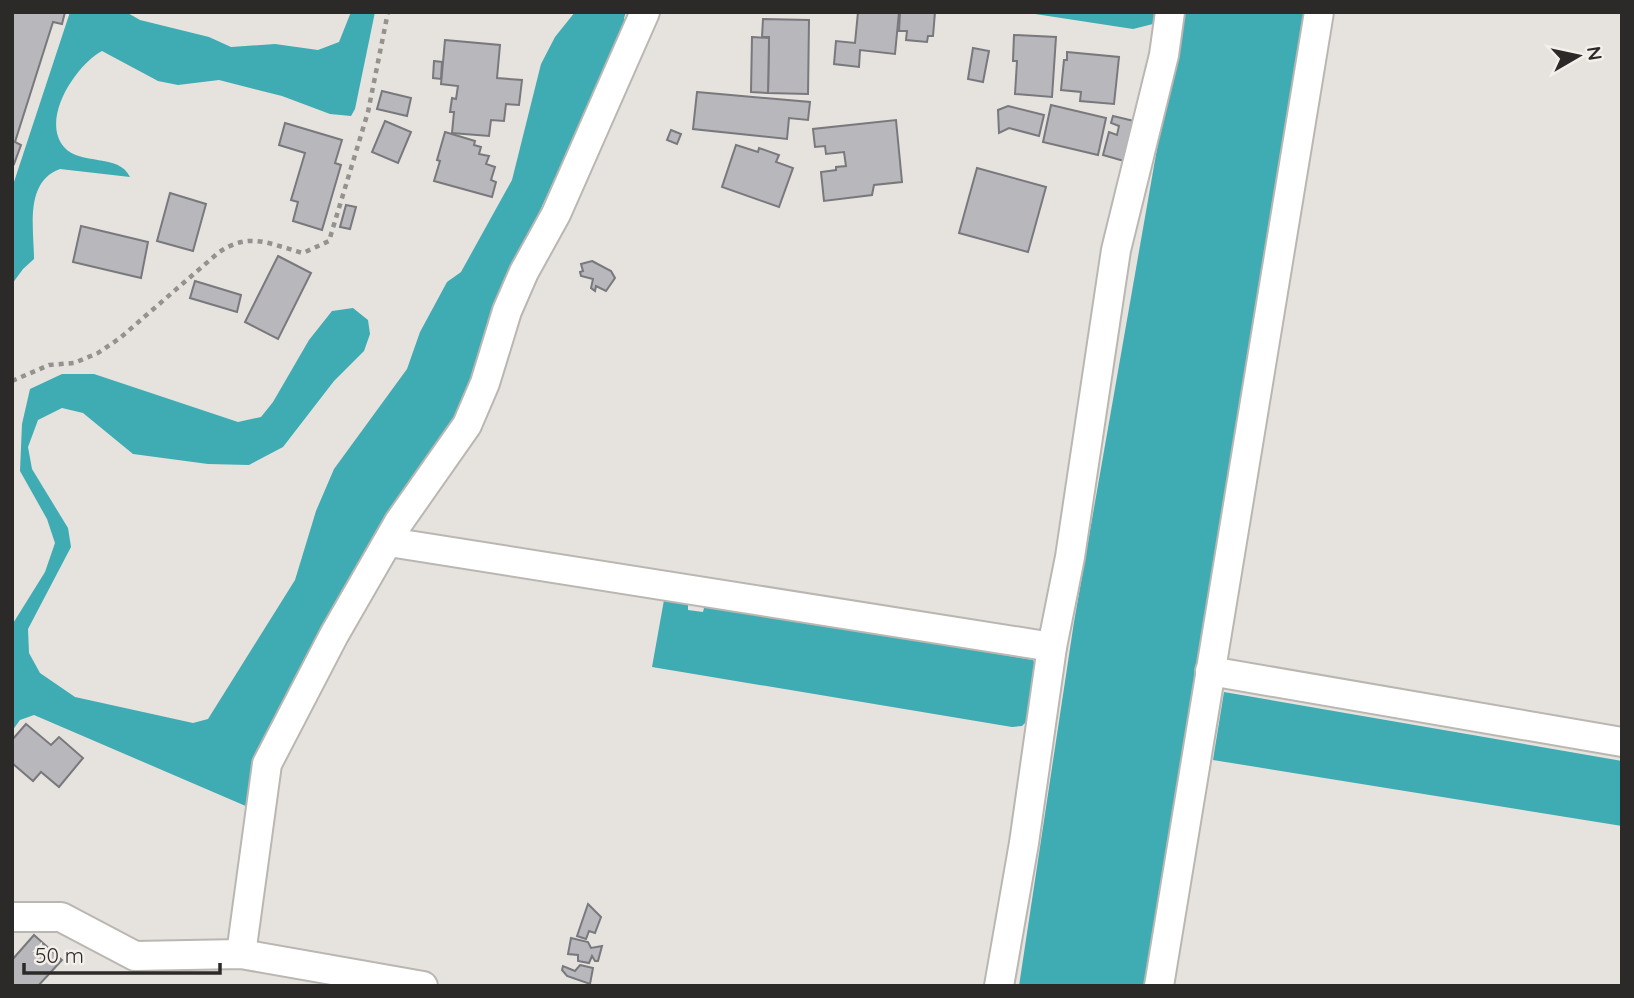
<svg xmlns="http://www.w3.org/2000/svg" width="1634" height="998" font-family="Quicksand,sans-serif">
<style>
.water{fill:#3fabb3}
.building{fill:#b7b7bc;stroke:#78787d;stroke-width:2}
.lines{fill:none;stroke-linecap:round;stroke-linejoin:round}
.minor-casing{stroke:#bab7b2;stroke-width:32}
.path{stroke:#94918e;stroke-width:4.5;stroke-dasharray:5 5;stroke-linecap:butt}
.minor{stroke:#fff;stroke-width:28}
</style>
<rect width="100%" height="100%" fill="#e6e3de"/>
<g class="water">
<path d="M70,12h56l14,8 69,17 22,10 44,-3 43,6 21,-8 12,-30h24l-20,97 -4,7 -21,-2 -48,-18 -63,-16 -41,5 -20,-4 -56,-30c-26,14 -62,68 -38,96 16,19 55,6 66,30l-70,-8c-36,13 -26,60 -26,90l-11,10 -11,15v-96z"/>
<polygon points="575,12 626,12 624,18 626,22 507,283 456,417 373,537 295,686 258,750 248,807 34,715 20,720 12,731 12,625 45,572 55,543 47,519 20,471 22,424 30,389 62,374 94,374 238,422 261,417 273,402 309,340 332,311 353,308 368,320 370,334 364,351 334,381 283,447 249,465 208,464 133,454 83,413 62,408 38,420 28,447 32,469 68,528 71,547 28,629 29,653 40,673 75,697 193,723 208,719 295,580 316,511 334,469 407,369 420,332 447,282 461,272 512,180 541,64 555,37"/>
<polygon points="1022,12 1156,12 1153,24 1133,29"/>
<polygon points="1181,12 1304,12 1145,986 1019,986 1074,622"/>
<polygon points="664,600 688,605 688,610 703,612 705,604 1033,660 1036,666 1026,722 1022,726 1012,727 652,667"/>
<polygon points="1224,692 1622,761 1622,826 1213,760"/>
</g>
<g class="building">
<polygon points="12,12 65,12 62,24 53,22 15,142 21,145 14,164 12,163"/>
<polygon points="858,12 899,12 895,54 860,50 859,67 834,64 836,41 855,43"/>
<polygon points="900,12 935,12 933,36 928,36 927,42 906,40 907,31 899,31"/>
<polygon points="763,19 809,20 808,94 768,93 769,37 762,37"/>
<polygon points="1014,35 1056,37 1052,97 1015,94 1017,61 1013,61"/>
<polygon points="752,37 769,38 768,93 751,92"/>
<polygon points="445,40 500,45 497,78 522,80 519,105 506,104 504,121 491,120 489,136 452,133 454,112 450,112 452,98 456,99 458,86 441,84"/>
<polygon points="973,48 989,51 983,82 968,79"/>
<polygon points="1067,52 1119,57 1114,104 1080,101 1081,92 1061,90 1064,60 1067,60"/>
<polygon points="434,61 442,62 441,79 433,78"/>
<polygon points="382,91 411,98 407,116 377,109"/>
<polygon points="697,92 810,102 808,120 789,118 787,139 693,129"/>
<polygon points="1051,105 1106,118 1098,155 1043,142"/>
<polygon points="1008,106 1044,115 1039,136 1009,128 999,133 998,110"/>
<polygon points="1113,116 1134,121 1124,161 1103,155 1109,132 1117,135 1119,126 1111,123"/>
<polygon points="896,120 902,182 874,185 872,195 824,201 821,172 836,170 836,167 846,166 844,152 826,154 825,146 815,147 813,129"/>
<polygon points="385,121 411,132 398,163 372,152"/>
<polygon points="285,123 342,140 335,163 341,165 322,230 293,221 298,202 291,200 305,153 279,145"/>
<polygon points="671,130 681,134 677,144 667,140"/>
<polygon points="445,132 475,141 474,145 481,147 479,154 489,156 486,164 495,167 491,180 496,182 492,197 434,181 440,161 437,160"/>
<polygon points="736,145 758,152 759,148 779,155 776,162 793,168 779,207 722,187"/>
<polygon points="977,168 1046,187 1028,252 959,233"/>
<polygon points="170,193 206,204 193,251 157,241"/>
<polygon points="346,205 356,207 350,229 340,227"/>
<polygon points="81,226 148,242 141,278 73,262"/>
<polygon points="278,256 311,273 278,339 245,322"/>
<polygon points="592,261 611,271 615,278 606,291 596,286 595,291 591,288 593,279 581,276 580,272 583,271 581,264"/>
<polygon points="195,281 241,295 237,312 190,298"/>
<polygon points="26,724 51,745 59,737 83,758 59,787 41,772 33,781 12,763 12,740"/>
<polygon points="588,904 601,917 595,933 589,931 586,939 577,936"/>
<polygon points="34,935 62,960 38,986 12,986 12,960"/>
<polygon points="571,938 588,942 591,948 602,946 598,961 595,961 592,956 589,963 578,961 578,955 568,954"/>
<polygon points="580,965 593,968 590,984 567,976 562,970 563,966 575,971"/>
</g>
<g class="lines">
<defs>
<g id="minor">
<polyline points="389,542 1052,647"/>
<polyline points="1210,671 1622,742"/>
<polyline points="12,917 61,917 135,956 241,954 423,986"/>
<polyline points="241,954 267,764 334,635 399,522 467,425 485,383 507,311 524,272 556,214 645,12"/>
<polyline points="999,986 1024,843 1052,647 1070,557 1116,250 1164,55 1170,12"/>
<polyline points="1159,986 1319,12"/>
</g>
</defs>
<use href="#minor" class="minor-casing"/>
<path class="path" d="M12,381l37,-16 25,-2 24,-10 22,-15 98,-85c31,-22 51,-9 85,0l26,-12 39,-129 20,-100"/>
<use href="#minor" class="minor"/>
</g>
<rect width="1634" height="998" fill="none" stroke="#2c2a29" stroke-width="28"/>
<g transform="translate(1578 56) rotate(81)" stroke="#f3f0eb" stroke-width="5" paint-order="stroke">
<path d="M0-5L12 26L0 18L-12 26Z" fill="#2c2a29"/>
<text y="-10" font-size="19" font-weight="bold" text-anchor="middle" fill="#2c2a29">N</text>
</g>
<path d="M24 963v10h196v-10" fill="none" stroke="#2c2a29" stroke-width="3.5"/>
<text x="35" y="963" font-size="21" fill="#2c2a29" stroke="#f3f0eb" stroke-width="5" paint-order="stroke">50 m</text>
</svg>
